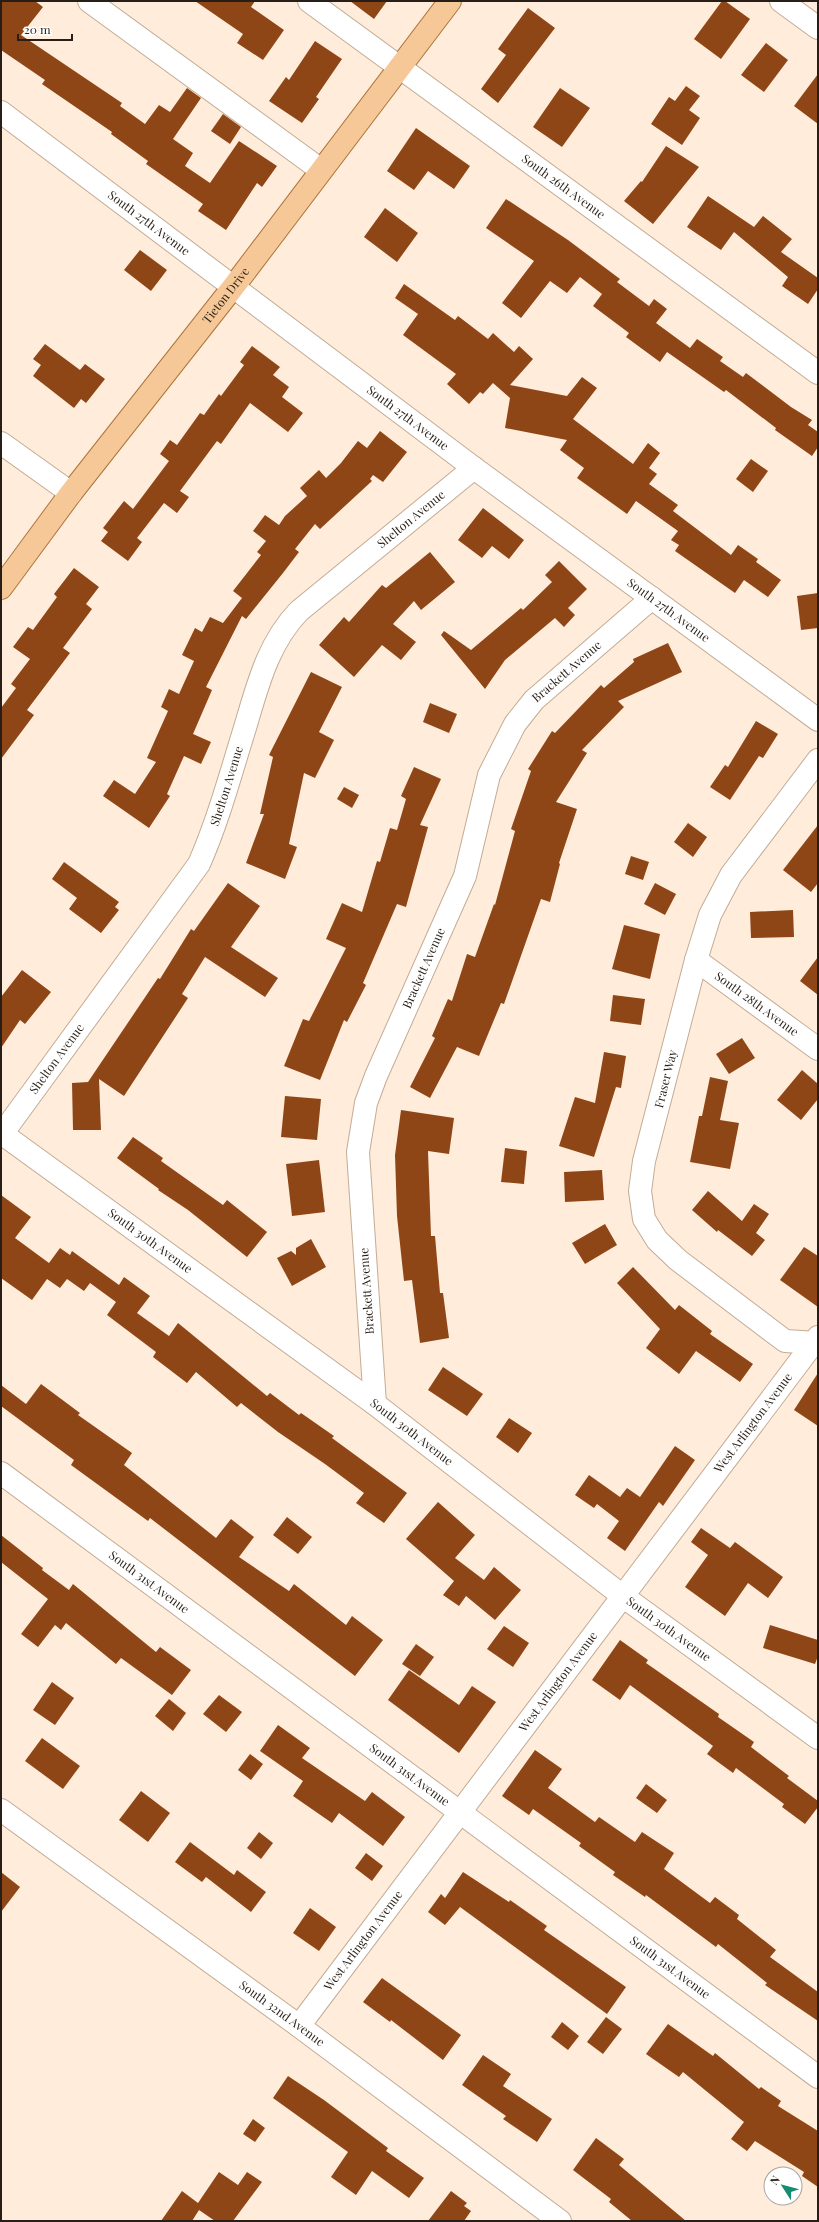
<svg xmlns="http://www.w3.org/2000/svg" width="819" height="2222" font-family="'Playfair Display',serif">
<style>
.building{fill:#8f4617}
.lines{fill:none;stroke-linecap:round;stroke-linejoin:round}
.minor-casing{stroke:#c2ac96;stroke-width:24}
.major-casing{stroke:#ab753d;stroke-width:24}
.minor{stroke:#fff;stroke-width:22}
.major{stroke:#f7c897;stroke-width:22}
.labels{text-anchor:middle;stroke-width:4;stroke-linejoin:round;paint-order:stroke}
.street-label{font-size:12px;fill:#271f17;stroke:#fff}
</style>
<rect width="100%" height="100%" fill="#ffecda"/>
<g class="building">
<polygon points="1,1 35,1 43,7 21,35 122,103 120,106 145,124 159,105 170,112 187,88 201,98 173,139 193,153 185,166 210,183 239,141 277,166 262,187 257,183 226,230 198,211 203,204 146,164 148,161 111,134 112,132 42,84 45,80 1,50"/>
<polygon points="195,1 255,1 251,7 284,30 263,60 237,43 243,34"/>
<polygon points="350,1 387,1 374,19"/>
<polygon points="722,1 725,1 750,19 721,59 694,39"/>
<polygon points="528,8 555,28 498,103 481,89 506,55 498,49"/>
<polygon points="315,41 342,59 316,97 319,99 302,123 269,101 286,77 289,80"/>
<polygon points="766,43 788,60 764,92 741,75"/>
<polygon points="818,74 818,124 794,106"/>
<polygon points="686,86 700,96 689,110 700,118 682,145 651,124 669,97 675,101"/>
<polygon points="560,88 590,108 562,147 533,127"/>
<polygon points="223,114 241,127 230,144 211,131"/>
<polygon points="416,128 470,166 454,189 428,171 414,190 387,171"/>
<polygon points="666,146 699,167 653,224 624,201 641,181 642,182"/>
<polygon points="708,196 754,227 763,216 792,239 781,252 818,278 818,289 808,304 782,286 788,277 734,232 721,250 687,227"/>
<polygon points="506,199 568,240 620,279 617,282 649,306 654,299 667,309 656,323 690,348 697,339 723,357 720,361 743,377 746,373 791,407 812,420 808,425 818,432 818,447 812,456 775,430 776,428 726,390 724,392 667,352 660,362 626,337 629,333 593,306 602,294 580,277 567,293 550,281 521,318 502,303 534,261 486,228"/>
<polygon points="385,208 418,233 397,262 364,237"/>
<polygon points="140,250 167,270 151,291 124,270"/>
<polygon points="404,284 455,320 458,316 488,339 493,333 514,352 519,346 533,359 510,385 567,396 582,377 597,388 573,419 633,464 648,443 660,453 649,468 657,474 649,484 678,505 673,511 731,555 738,545 758,559 756,562 781,580 768,597 744,580 735,593 675,551 679,545 671,540 678,531 636,501 627,514 577,478 584,468 560,450 567,440 505,428 510,398 493,383 483,394 480,392 469,404 447,384 456,374 403,335 418,314 395,298"/>
<polygon points="45,344 80,370 85,364 105,379 86,403 81,399 74,408 33,376 41,365 33,359"/>
<polygon points="252,346 280,367 273,375 289,387 282,397 303,413 288,432 250,403 221,444 217,441 180,491 189,497 177,513 164,503 137,538 142,542 128,561 101,541 108,532 103,528 124,501 133,509 169,461 160,454 170,440 177,445 200,413 204,415 219,394 221,396 244,365 240,362"/>
<polygon points="380,431 407,452 383,482 373,475 370,479 372,481 320,529 315,524 295,549 299,552 283,573 246,619 242,616 206,687 212,690 193,734 211,742 201,764 184,756 167,794 170,796 149,828 103,796 114,780 135,794 156,762 147,758 168,711 161,707 169,689 179,694 194,661 182,655 195,628 202,632 210,617 223,623 242,598 233,591 261,555 257,552 266,541 253,531 265,515 279,525 285,516 307,496 300,488 319,470 326,478 341,463 358,441 367,448"/>
<polygon points="751,459 768,471 753,492 736,479"/>
<polygon points="483,508 524,540 509,559 492,546 482,558 458,540"/>
<polygon points="430,552 455,582 421,610 414,601 393,624 416,642 401,660 382,645 354,677 319,645 344,617 349,622 382,585 386,588"/>
<polygon points="559,561 587,589 568,608 575,615 564,627 555,618 505,660 485,689 441,635 444,631 471,650 521,608 523,610 552,582 545,575"/>
<polygon points="74,568 99,587 86,604 92,609 63,648 70,653 27,710 34,715 1,759 1,708 16,688 11,684 30,659 13,647 28,627 33,630 57,597 54,594"/>
<polygon points="818,593 818,628 801,630 797,596"/>
<polygon points="668,643 682,672 618,701 624,707 582,750 587,753 556,802 577,809 559,863 560,864 550,902 541,899 504,1004 501,1003 479,1056 457,1047 430,1098 410,1087 435,1038 432,1036 448,999 452,1001 467,954 475,957 494,904 495,905 515,831 511,829 531,771 528,769 552,731 555,733 601,685 604,688 634,662 633,659"/>
<polygon points="311,672 342,687 319,732 334,740 315,778 304,773 289,844 297,847 285,879 246,863 264,814 260,814 273,757 269,755"/>
<polygon points="430,703 457,714 449,733 423,722"/>
<polygon points="756,721 778,734 763,758 759,756 730,800 710,787 725,765 728,767"/>
<polygon points="414,767 441,779 420,825 428,827 406,907 397,904 363,983 366,985 347,1022 344,1020 320,1080 284,1066 303,1019 309,1021 346,948 326,939 342,903 362,912 377,861 380,862 390,828 397,830 406,799 401,796"/>
<polygon points="344,787 359,795 352,808 337,799"/>
<polygon points="688,823 707,837 693,857 674,842"/>
<polygon points="818,825 818,883 811,892 783,870"/>
<polygon points="631,856 649,862 643,880 625,874"/>
<polygon points="64,862 119,902 115,907 119,910 101,933 69,909 77,898 52,879"/>
<polygon points="228,883 260,906 231,947 278,978 265,997 205,957 182,994 188,998 124,1096 99,1079 101,1130 73,1130 72,1083 88,1082 158,978 160,979 191,929 194,931"/>
<polygon points="655,883 676,894 665,915 644,904"/>
<polygon points="793,910 794,937 751,938 750,912"/>
<polygon points="624,925 660,934 650,979 612,969"/>
<polygon points="818,957 818,995 800,981"/>
<polygon points="22,970 51,992 25,1024 20,1020 1,1048 1,997"/>
<polygon points="613,995 645,999 641,1025 610,1021"/>
<polygon points="742,1038 755,1058 729,1074 716,1054"/>
<polygon points="604,1052 626,1056 621,1088 616,1087 594,1157 559,1146 575,1097 595,1103"/>
<polygon points="802,1070 818,1084 818,1099 801,1120 777,1100"/>
<polygon points="710,1077 728,1081 720,1120 739,1123 730,1169 690,1162 699,1116 702,1116"/>
<polygon points="285,1096 321,1099 317,1140 281,1137"/>
<polygon points="401,1110 454,1118 449,1154 428,1151 431,1236 435,1236 440,1293 443,1293 449,1338 420,1343 412,1280 404,1281 397,1216 395,1155"/>
<polygon points="133,1137 163,1158 161,1161 223,1205 227,1200 267,1232 247,1257 188,1210 158,1190 159,1189 117,1158"/>
<polygon points="505,1148 527,1151 524,1184 501,1182"/>
<polygon points="319,1160 325,1212 292,1216 286,1164"/>
<polygon points="602,1170 604,1200 565,1202 564,1172"/>
<polygon points="708,1191 742,1221 754,1204 769,1214 756,1233 765,1240 752,1256 718,1230 717,1232 692,1210"/>
<polygon points="1,1195 31,1217 15,1238 49,1263 60,1248 70,1255 72,1251 119,1285 124,1277 150,1296 137,1313 169,1336 178,1323 267,1396 270,1393 299,1415 301,1413 334,1436 332,1438 407,1493 384,1523 356,1503 364,1493 325,1464 278,1432 241,1403 237,1407 196,1372 187,1383 153,1357 156,1352 107,1315 116,1302 90,1283 84,1291 67,1279 60,1288 47,1279 32,1300 1,1278"/>
<polygon points="605,1224 617,1245 585,1264 572,1243"/>
<polygon points="311,1239 326,1267 292,1286 277,1258 291,1251 296,1255 296,1248"/>
<polygon points="804,1247 818,1256 818,1307 780,1280"/>
<polygon points="633,1267 675,1310 679,1305 712,1331 710,1334 753,1364 740,1382 696,1351 679,1374 646,1348 660,1329 617,1283"/>
<polygon points="443,1367 483,1394 467,1416 428,1390"/>
<polygon points="818,1373 818,1426 794,1410"/>
<polygon points="41,1384 80,1413 78,1415 132,1453 124,1465 216,1538 231,1519 254,1537 239,1557 289,1591 294,1584 346,1625 352,1616 383,1640 355,1676 150,1518 148,1521 71,1465 74,1460 1,1406 1,1385 26,1404"/>
<polygon points="509,1418 532,1433 518,1453 496,1437"/>
<polygon points="675,1446 695,1460 663,1506 659,1502 625,1551 607,1538 619,1521 597,1504 594,1508 575,1495 589,1475 620,1497 627,1488 640,1497"/>
<polygon points="438,1502 475,1535 455,1558 484,1580 494,1567 521,1590 495,1620 466,1596 459,1606 443,1595 454,1581 406,1539"/>
<polygon points="287,1517 312,1537 298,1554 273,1535"/>
<polygon points="701,1528 730,1548 735,1542 783,1577 768,1598 748,1583 725,1616 685,1587 708,1555 691,1542"/>
<polygon points="1,1535 43,1568 42,1570 69,1590 73,1584 156,1652 160,1647 191,1670 172,1695 121,1658 116,1664 66,1623 61,1630 55,1625 38,1647 21,1634 48,1599 1,1562"/>
<polygon points="770,1625 818,1640 818,1656 815,1664 763,1648"/>
<polygon points="504,1626 529,1643 513,1667 487,1649"/>
<polygon points="620,1640 648,1660 646,1663 719,1714 718,1717 754,1742 751,1747 789,1776 787,1778 818,1801 818,1807 805,1824 782,1807 784,1804 736,1768 733,1773 707,1754 713,1746 630,1685 620,1700 592,1680"/>
<polygon points="416,1644 434,1657 420,1676 402,1664"/>
<polygon points="409,1670 459,1705 472,1686 496,1702 459,1753 388,1700"/>
<polygon points="52,1682 74,1698 55,1725 33,1710"/>
<polygon points="219,1695 242,1712 226,1732 203,1714"/>
<polygon points="169,1699 186,1713 173,1731 155,1716"/>
<polygon points="278,1725 310,1748 302,1758 365,1801 372,1792 405,1817 383,1846 339,1813 332,1823 293,1796 303,1781 260,1751"/>
<polygon points="42,1738 80,1766 63,1789 25,1761"/>
<polygon points="535,1750 562,1769 548,1788 595,1822 599,1817 635,1842 642,1832 674,1853 664,1869 710,1903 715,1897 739,1915 737,1919 776,1950 770,1957 818,1992 818,2021 765,1985 767,1983 718,1944 716,1947 646,1895 645,1897 613,1875 615,1872 579,1846 581,1843 533,1809 529,1815 502,1796"/>
<polygon points="250,1754 263,1764 251,1780 238,1770"/>
<polygon points="646,1784 667,1800 657,1813 636,1798"/>
<polygon points="141,1791 170,1813 148,1842 119,1820"/>
<polygon points="259,1832 273,1843 261,1859 247,1848"/>
<polygon points="190,1842 234,1875 237,1870 266,1892 251,1912 206,1877 202,1882 175,1862"/>
<polygon points="366,1853 383,1866 372,1881 355,1868"/>
<polygon points="1,1872 20,1887 1,1912"/>
<polygon points="463,1872 509,1902 510,1900 547,1926 544,1930 626,1987 607,2014 460,1907 445,1925 428,1912 441,1894 445,1898"/>
<polygon points="310,1908 336,1927 319,1951 293,1933"/>
<polygon points="382,1978 461,2035 443,2060 391,2020 390,2022 363,2002"/>
<polygon points="606,2017 622,2029 603,2054 587,2042"/>
<polygon points="562,2022 579,2036 568,2050 551,2037"/>
<polygon points="668,2024 713,2056 715,2053 759,2089 761,2087 781,2101 778,2106 818,2131 818,2187 802,2176 804,2172 755,2141 747,2151 731,2139 744,2122 683,2072 679,2077 646,2054"/>
<polygon points="483,2055 511,2074 503,2086 552,2119 537,2142 503,2119 506,2116 462,2085"/>
<polygon points="288,2076 324,2100 388,2148 386,2151 424,2178 409,2198 372,2171 356,2195 331,2177 348,2152 273,2098"/>
<polygon points="253,2119 265,2128 255,2142 243,2134"/>
<polygon points="596,2138 624,2159 619,2165 686,2221 632,2221 609,2202 611,2199 573,2170"/>
<polygon points="219,2172 238,2185 247,2172 262,2182 233,2221 215,2221 199,2210 192,2221 161,2221 182,2191 198,2203"/>
<polygon points="451,2191 467,2203 464,2206 471,2211 464,2221 428,2221"/>
</g>
<g class="lines">
<defs>
<g id="minor">
<polyline points="89,1 321,170"/>
<path id="s1" d="M309,1l509,372"/>
<polyline points="781,1 818,28"/>
<path id="s2" d="M1,112l473,356 344,252"/>
<polyline points="1,443 71,493"/>
<polyline points="818,760 731,875 710,915 696,960 644,1161 640,1191 644,1219 657,1240 678,1260 785,1341 818,1343"/>
<path id="s3" d="M696,960l122,89"/>
<path id="s4" d="M1,1133l374,271 249,193 194,141"/>
<path id="s5" d="M2,1134l197,-270c19,-43 31,-88 45,-133 13,-43 23,-87 55,-120l175,-143"/>
<path id="s6" d="M375,1404l-17,-252 8,-49 10,-27 89,-200 24,-101 26,-51 19,-24 118,-102"/>
<path id="s7" d="M1,1473l817,604"/>
<path id="s8" d="M1,1810l298,216 261,195"/>
<path id="s9" d="M299,2026l519,-689"/>
</g>
<g id="major">
<path id="s10" d="M1,588l70,-95 163,-207 216,-285"/>
</g>
</defs>
<use href="#minor" class="minor-casing"/>
<use href="#major" class="major-casing"/>
<use href="#minor" class="minor"/>
<use href="#major" class="major"/>
</g>
<g class="labels">
<g class="street-label">
<text dy="4" stroke="none"><textPath href="#s1" startOffset="315">South 26th Avenue</textPath></text>
<text dy="4" stroke="none"><textPath href="#s2" startOffset="185">South 27th Avenue</textPath></text>
<text dy="4" stroke="none"><textPath href="#s10" startOffset="369">Tieton Drive</textPath></text>
<text dy="4" stroke="none"><textPath href="#s2" startOffset="509">South 27th Avenue</textPath></text>
<text dy="4" stroke="none"><textPath href="#s5" startOffset="753">Shelton Avenue</textPath></text>
<text dy="4" stroke="none"><textPath href="#s2" startOffset="833">South 27th Avenue</textPath></text>
<text dy="4" stroke="none"><textPath href="#s6" startOffset="785">Brackett Avenue</textPath></text>
<text dy="4" stroke="none"><textPath href="#s5" startOffset="417">Shelton Avenue</textPath></text>
<text dy="4" stroke="none"><textPath href="#s6" startOffset="449">Brackett Avenue</textPath></text>
<text dy="4" stroke="none"><textPath href="#s3" startOffset="75">South 28th Avenue</textPath></text>
<text dy="4" stroke="none"><textPath href="#s5" startOffset="93">Shelton Avenue</textPath></text>
<text transform="translate(666 1079) rotate(-76)" y="4">Fraser Way</text>
<text dy="4" stroke="none"><textPath href="#s4" startOffset="184">South 30th Avenue</textPath></text>
<text transform="translate(367 1291) rotate(-94)" y="4">Brackett Avenue</text>
<text dy="4" stroke="none"><textPath href="#s9" startOffset="755">West Arlington Avenue</textPath></text>
<text dy="4" stroke="none"><textPath href="#s4" startOffset="508">South 30th Avenue</textPath></text>
<text dy="4" stroke="none"><textPath href="#s7" startOffset="184">South 31st Avenue</textPath></text>
<text dy="4" stroke="none"><textPath href="#s4" startOffset="832">South 30th Avenue</textPath></text>
<text dy="4" stroke="none"><textPath href="#s9" startOffset="431">West Arlington Avenue</textPath></text>
<text dy="4" stroke="none"><textPath href="#s7" startOffset="508">South 31st Avenue</textPath></text>
<text dy="4" stroke="none"><textPath href="#s9" startOffset="107">West Arlington Avenue</textPath></text>
<text dy="4" stroke="none"><textPath href="#s7" startOffset="832">South 31st Avenue</textPath></text>
<text dy="4" stroke="none"><textPath href="#s8" startOffset="347">South 32nd Avenue</textPath></text>
</g>
</g>
<rect width="819" height="2222" fill="none" stroke="#271f17" stroke-width="4"/>
<g transform="translate(783 2186) rotate(306)"><circle r="19" fill="#ffffff" stroke="#a9a5a2"/>
<path d="M0-3L7 15L0 10L-7 15Z" fill="#158d6f"/>
<text y="-6" font-size="11" font-weight="bold" text-anchor="middle" fill="#271f17">N</text>
</g>
<path d="M18 34v6h54v-6" fill="none" stroke="#271f17" stroke-width="2"/>
<text x="24" y="34" font-size="12" fill="#271f17" stroke="#ffffff" stroke-width="3" paint-order="stroke">20 m</text>
</svg>
